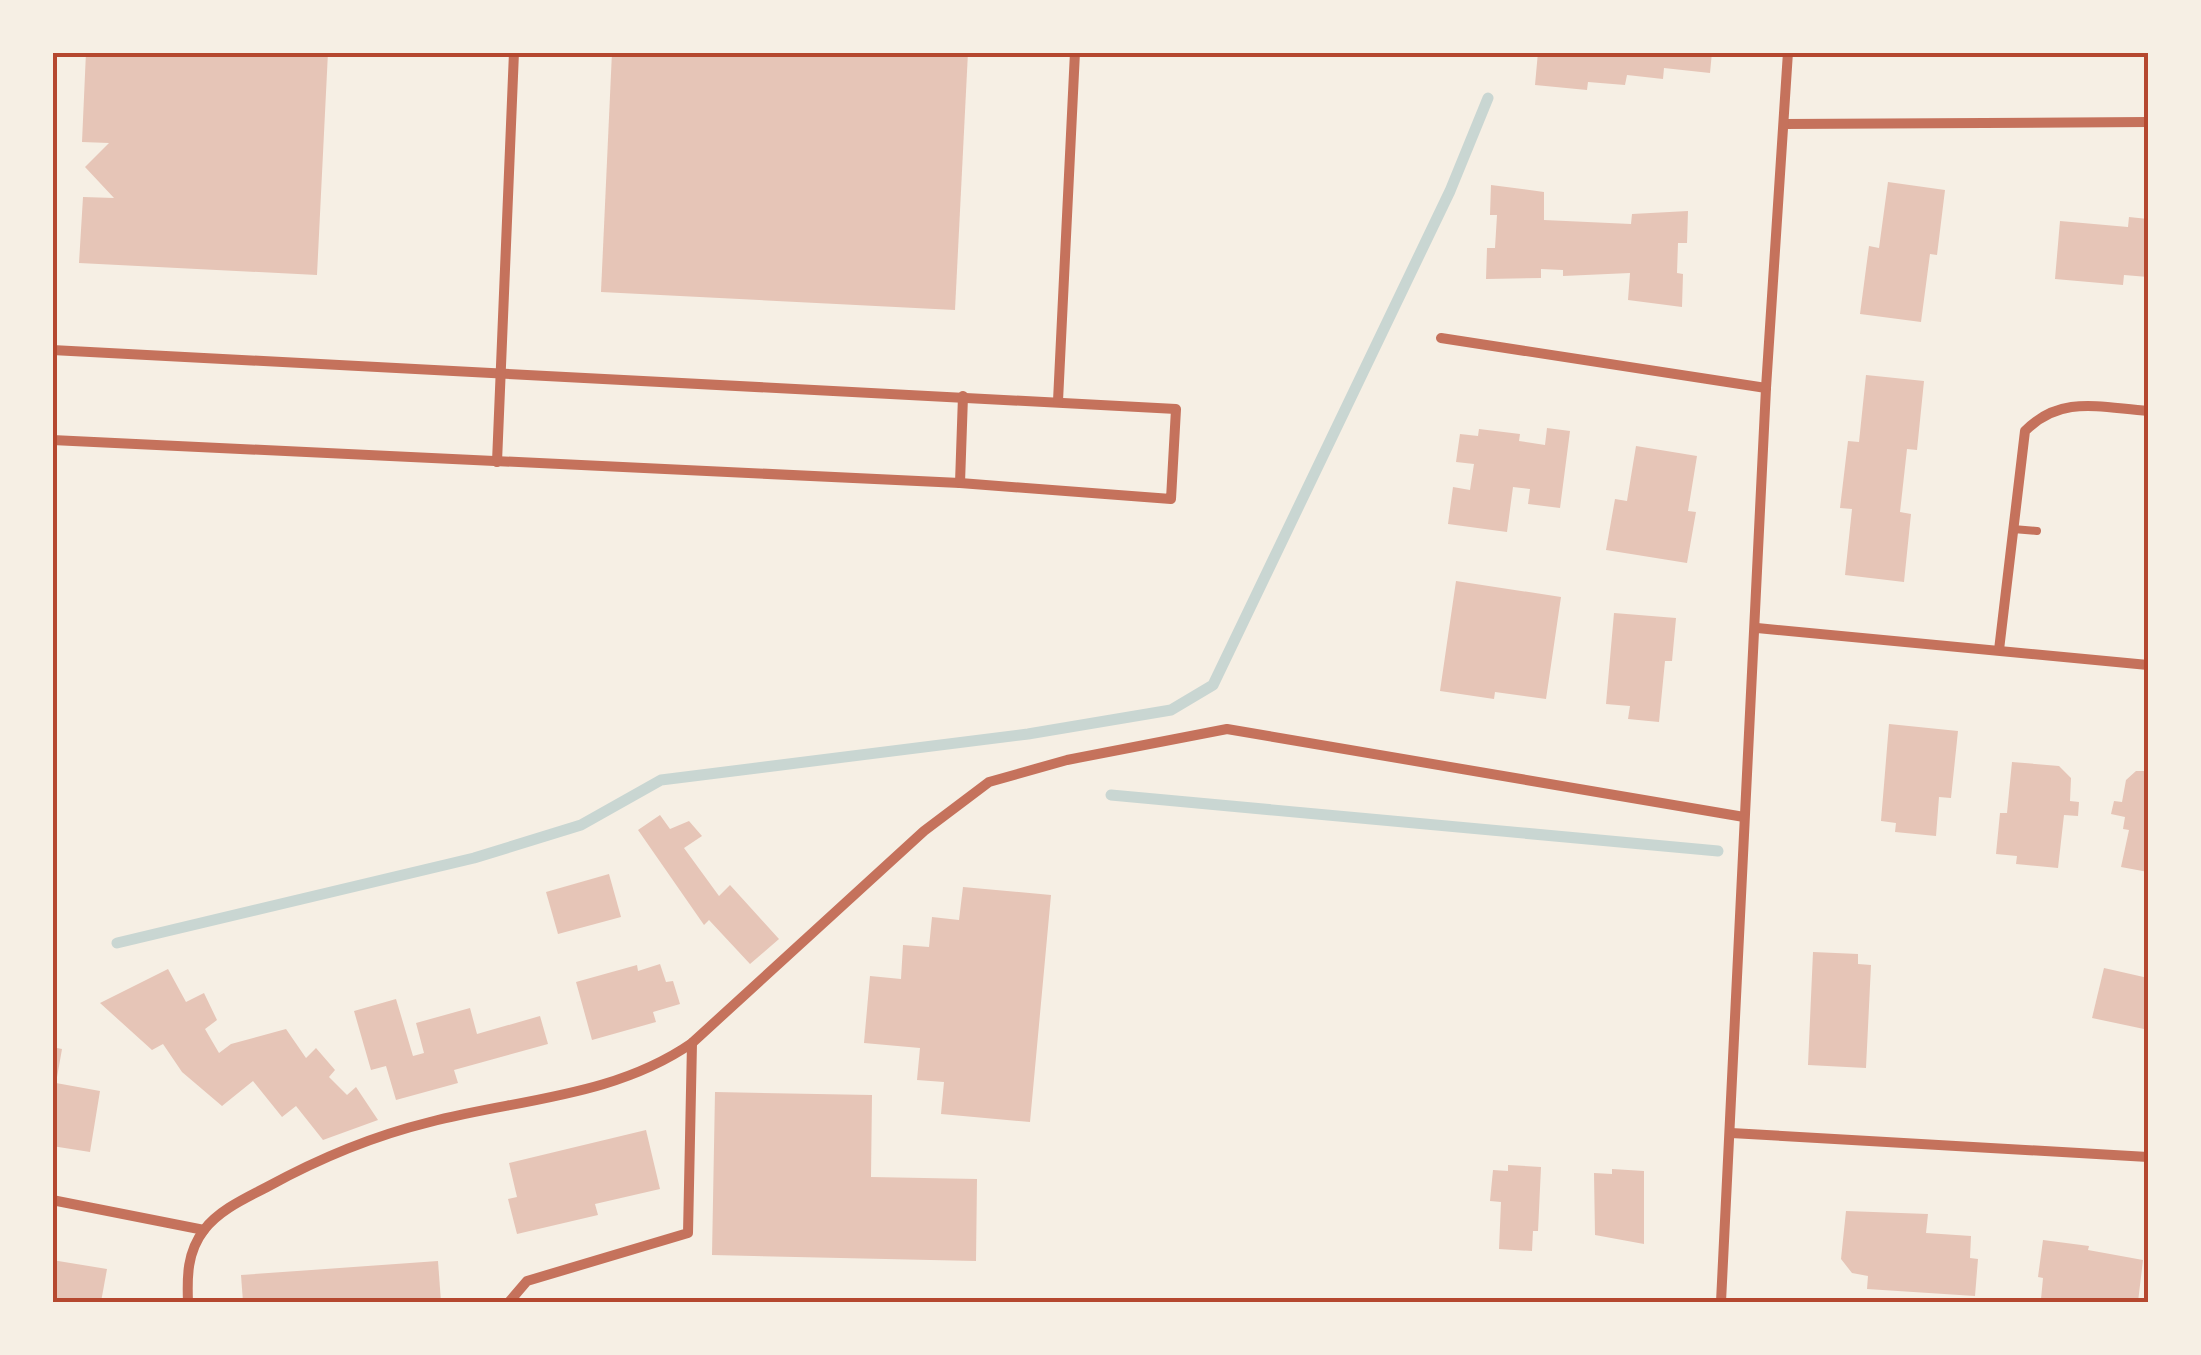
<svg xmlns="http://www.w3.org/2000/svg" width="2201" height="1355" font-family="'Asap Condensed',sans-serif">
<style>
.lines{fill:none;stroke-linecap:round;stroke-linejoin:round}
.stream{stroke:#c9d6d2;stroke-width:11}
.building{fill:#e6c5b7}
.service{stroke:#c5725c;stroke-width:8}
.minor{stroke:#c5725c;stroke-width:10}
.neatline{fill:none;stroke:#b5482f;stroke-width:4}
</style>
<rect width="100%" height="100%" fill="#f6efe4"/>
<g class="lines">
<g class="stream">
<polyline points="1111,795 1718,851"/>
<polyline points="117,943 474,858 581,825 661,780 1028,734 1171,710 1213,685 1450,191 1488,98"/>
</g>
</g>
<g class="building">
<polygon points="86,52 328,52 317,275 79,263 83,197 114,198 85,167 109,143 82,142"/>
<polygon points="612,52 968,52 955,310 601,292"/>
<polygon points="1538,52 1712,52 1710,73 1664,68 1663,79 1627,75 1625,85 1588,82 1587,90 1535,85"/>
<polygon points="1888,182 1945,190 1937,255 1930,254 1921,322 1860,314 1869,246 1879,248"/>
<polygon points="1491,185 1544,192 1544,220 1631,224 1632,214 1688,211 1687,243 1678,243 1677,273 1683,274 1682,307 1628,300 1630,273 1563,276 1563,270 1541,269 1541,278 1486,279 1487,248 1495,248 1497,215 1490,215"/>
<polygon points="2129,217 2148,219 2148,277 2124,275 2123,285 2055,279 2060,221 2128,227"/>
<polygon points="1866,375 1924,381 1917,450 1907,449 1900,512 1911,514 1904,582 1845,575 1852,509 1840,508 1848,441 1859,442"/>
<polygon points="1547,428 1570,431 1560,508 1528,504 1530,489 1513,487 1507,532 1448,524 1453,487 1470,490 1474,464 1456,462 1460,434 1478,436 1479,429 1520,434 1519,441 1545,445"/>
<polygon points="1636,446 1697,456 1688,511 1696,512 1687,563 1606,550 1615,499 1627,501"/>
<polygon points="1456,581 1561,597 1546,699 1495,692 1494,699 1440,691"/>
<polygon points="1614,613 1676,618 1672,661 1665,661 1659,722 1628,719 1630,706 1606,704"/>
<polygon points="1889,724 1958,731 1951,798 1939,797 1936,836 1895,832 1896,823 1881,821"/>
<polygon points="2012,762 2059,766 2071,778 2070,801 2079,802 2078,816 2064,815 2058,868 2016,864 2017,856 1996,854 2000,813 2007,813"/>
<polygon points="2136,771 2148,771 2148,872 2121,867 2129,830 2123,829 2125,817 2111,814 2114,801 2122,802 2126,780"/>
<polygon points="660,815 670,829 689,821 702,836 684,848 719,896 730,885 779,939 750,964 709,920 704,925 638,830"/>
<polygon points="609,874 621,917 558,934 546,892"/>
<polygon points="963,887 1051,895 1030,1122 941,1114 944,1082 917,1080 920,1048 864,1043 870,976 901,979 903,945 929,947 932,917 959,920"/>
<polygon points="1813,952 1858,954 1858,964 1871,965 1866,1068 1808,1065"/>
<polygon points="660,964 666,982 673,981 680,1004 653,1012 656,1022 592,1040 576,982 637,965 638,971"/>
<polygon points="2104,968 2148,978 2144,1029 2092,1018"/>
<polygon points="168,969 186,1002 204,993 217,1020 205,1029 219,1053 231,1044 286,1029 306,1058 316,1048 335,1070 329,1077 347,1095 356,1087 378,1120 323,1140 296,1106 282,1117 253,1081 222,1106 182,1072 163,1044 152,1050 100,1003"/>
<polygon points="396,999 413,1056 424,1053 416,1023 470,1008 477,1034 540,1016 548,1044 454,1070 458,1083 396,1100 386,1066 371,1070 354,1011"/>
<polygon points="52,1047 62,1049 56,1083 100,1091 90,1152 52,1146"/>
<polygon points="715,1092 872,1095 871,1177 977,1179 976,1261 712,1255"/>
<polygon points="646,1130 660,1189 595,1204 598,1215 517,1234 508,1199 517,1197 509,1163"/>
<polygon points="1508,1165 1541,1167 1538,1231 1533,1231 1532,1251 1499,1249 1501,1202 1490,1201 1493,1170 1508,1171"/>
<polygon points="1612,1169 1644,1171 1644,1244 1595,1235 1594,1173 1612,1174"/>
<polygon points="1846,1211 1928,1214 1926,1233 1971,1236 1970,1258 1978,1259 1975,1296 1867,1289 1868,1276 1852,1273 1841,1259"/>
<polygon points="2043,1240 2089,1246 2088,1250 2143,1260 2138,1302 2041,1299 2043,1278 2038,1277"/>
<polygon points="52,1260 107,1269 101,1302 52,1302"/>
<polygon points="438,1261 441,1302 243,1302 241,1275"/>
</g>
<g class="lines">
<polyline class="service" points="2013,529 2037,531"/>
<g class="minor">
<polyline points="1784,124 2148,122"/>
<polyline points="1441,338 1766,388"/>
<polyline points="52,350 1176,409 1171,499 960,483 52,440"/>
<polyline points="1058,401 1075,52"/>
<polyline points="497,462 514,52"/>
<polyline points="960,483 963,396"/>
<polyline points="1757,628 2148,665"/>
<path d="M1999,650l26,-219c36,-37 77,-23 123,-20"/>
<polyline points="1731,1133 2148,1157"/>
<polyline points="52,1200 204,1230"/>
<path d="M188,1302c-1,-25 -1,-50 16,-72 15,-20 42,-32 63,-43 51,-28 106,-51 163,-65 89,-23 184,-25 262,-79l232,-212 65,-49 78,-22 160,-31 517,88"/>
<polyline points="509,1302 527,1281 688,1233 692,1043"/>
<polyline points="1721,1302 1766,388 1788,52"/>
</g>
</g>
<rect width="2201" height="1355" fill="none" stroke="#f6efe4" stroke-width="110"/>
<rect x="55" y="55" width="2091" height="1245" class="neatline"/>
</svg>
